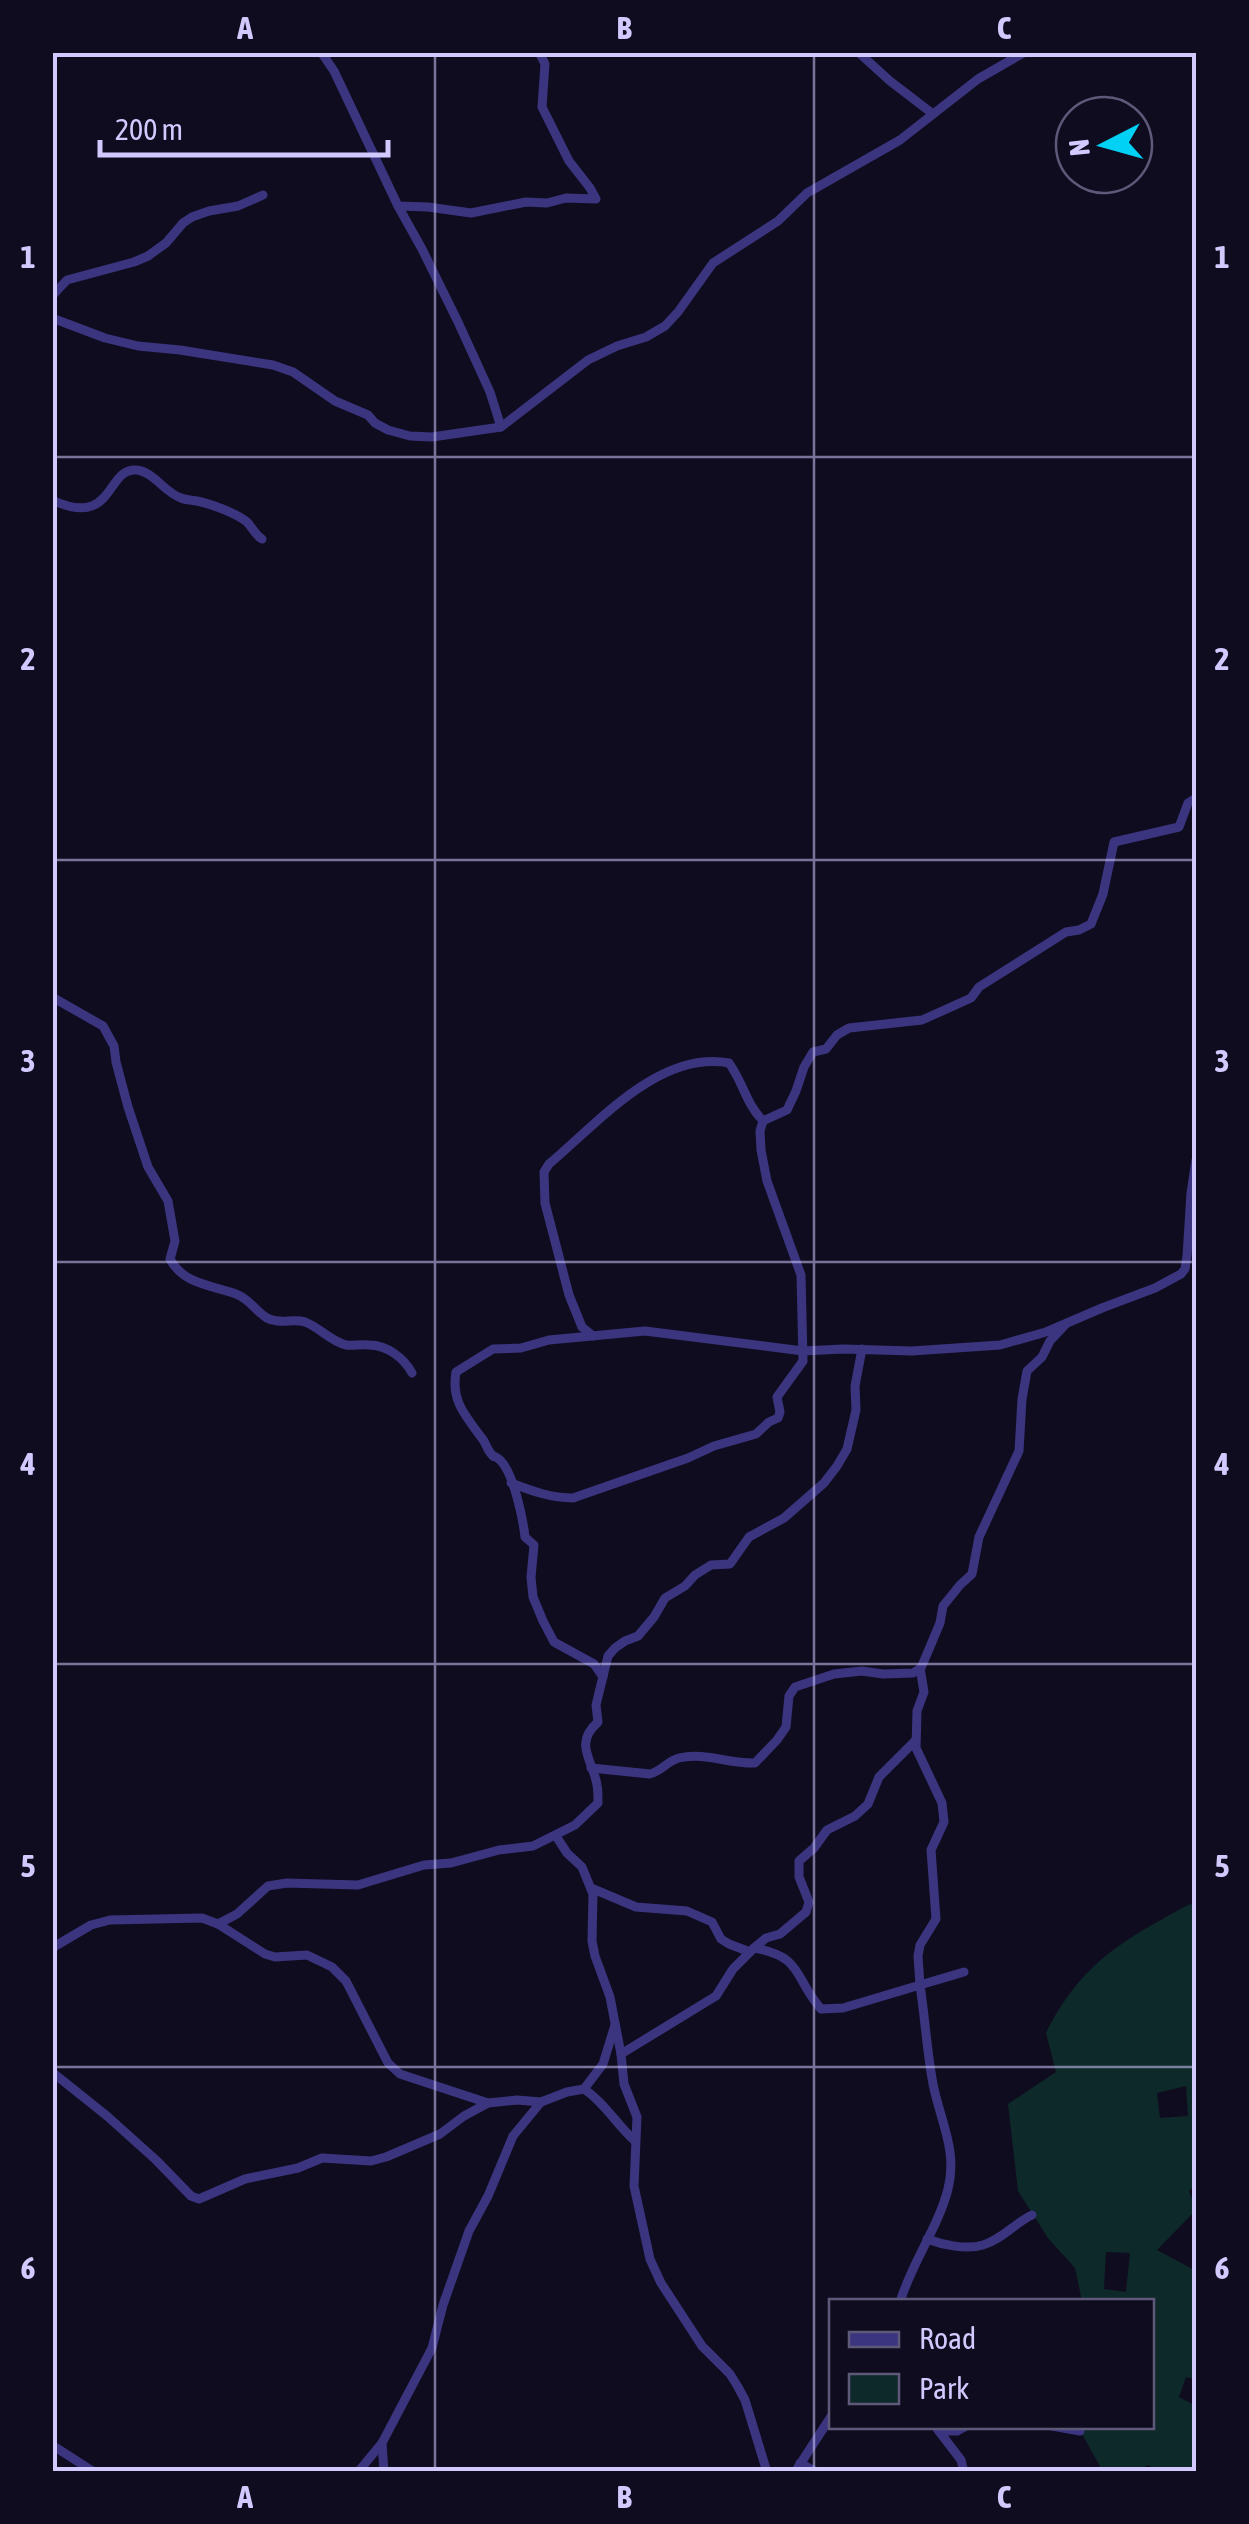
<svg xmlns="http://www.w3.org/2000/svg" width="1249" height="2524" font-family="'Asap Condensed',sans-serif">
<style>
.green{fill:#0e2929;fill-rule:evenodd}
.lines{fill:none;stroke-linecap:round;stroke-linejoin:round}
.minor{stroke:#3b3580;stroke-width:9}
.grid{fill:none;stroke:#d2caff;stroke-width:2.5;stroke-opacity:0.55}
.neatline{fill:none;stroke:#d2caff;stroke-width:4}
.grid-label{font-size:32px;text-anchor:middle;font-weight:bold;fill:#d2caff}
</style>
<rect width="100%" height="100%" fill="#100c1f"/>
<path class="green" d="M1190,1904l6,2v279l-7,6 7,19 -39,40 39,21v109l-10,-3 -7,20 17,9v65h-44l-2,-6 -19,6h-40l9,-5 -22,-39 74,-1v-124l-70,-1 -7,-33 -27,-30 -30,-47 -10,-87 48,-32 -10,-39c35,-70 77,-93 144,-129zM1186,2086l2,30 -28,2 -3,-25zM1106,2252l24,1 -4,39 -22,-3z"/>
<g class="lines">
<g class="minor">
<polyline points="321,52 334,71 398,206 422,249 458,322 490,392 501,427"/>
<polyline points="858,52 890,81 933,114"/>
<polyline points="398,206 428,207 471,213 526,202 547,203 566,198 596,199 590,188 569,161 542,107 545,64 539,52"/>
<polyline points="52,296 67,280 134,262 148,256 166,243 183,223 192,217 209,211 238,206 263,195"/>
<polyline points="52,318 105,338 138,346 180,350 273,365 293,372 335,401 368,415 375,423 388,430 410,436 432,437 501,427 588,360 617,346 646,337 665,326 678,312 713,263 778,221 807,193 900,140 978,79 1025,52"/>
<path d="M52,500c62,29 54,-32 84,-30 17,1 29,23 45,28 5,2 11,2 16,3 14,3 39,12 50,21 6,6 7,12 15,17"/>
<path d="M52,997l51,29 11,20 2,16 12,45 20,60 20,34 7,40 -5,18c14,26 42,26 66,35 14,5 19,17 31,24 12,7 26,0 38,4 14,5 25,19 41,23 6,1 16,-1 23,0 18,0 35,13 43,28"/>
<path d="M593,1336l-11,-9 -13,-32 -24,-92 -1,-31 5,-8c48,-40 110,-114 180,-101 15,21 16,39 34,58"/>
<path d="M511,1483c21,8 40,15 62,15l115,-40 26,-12 42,-12 13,-12 9,-4 2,-6 -3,-15 26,-36 -2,-86 -34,-94 -6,-31 -1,-19 3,-10 24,-11 9,-19 8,-24 9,-15 13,-3 11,-14 12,-7 73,-8 49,-22 8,-11 87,-55 13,-2 12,-6 12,-30 11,-52 65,-15 9,-24 8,-5"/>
<polyline points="920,1668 924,1692 917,1711 916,1748 942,1803 944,1822 931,1850 936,1919 920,1945 918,1956 920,1985 964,1972"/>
<path d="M603,1677l-9,-13 -40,-22 -11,-21 -10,-24 -2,-20 3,-32 -9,-8c-2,-18 -11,-62 -24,-76 -9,-9 -4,1 -12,-10 -3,-5 -4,-10 -8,-14 -16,-22 -30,-36 -25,-65l37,-23 28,-1 28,-8 96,-9 158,20 40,-2 69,2 88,-6 46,-13 56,-24 53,-20 26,-14 4,-5 2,-13 4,-63 5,-33"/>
<path d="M591,1768l59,6c12,-3 17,-13 29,-16 25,-6 51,6 76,5l22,-23 9,-13 3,-31 6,-9 39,-13 28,-3 21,3 30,-1 8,-5 19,-45 3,-17 17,-21 12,-11 7,-37 40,-86 3,-52 5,-28 15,-14 8,-16 15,-16"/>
<polyline points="556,1836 567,1853 582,1867 593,1894 592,1941 595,1956 610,1997 621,2054 624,2084 637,2117 634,2186 650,2259 661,2283 702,2346 730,2374 738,2387 745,2400 767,2472"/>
<polyline points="591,1888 636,1907 687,1911 712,1922 721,1939 729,1944 750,1952"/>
<path d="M218,1924l19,-10 31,-28 19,-3 71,2 66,-20 27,-2 48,-13 34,-4 42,-21 23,-22c0,-5 0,-14 -1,-18 -4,-25 -24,-41 1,-63l-2,-17 12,-49 7,-8 10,-7 13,-5 16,-19 11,-19 20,-12 10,-11 16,-10 19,-1 19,-27 35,-19 40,-35 13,-17 10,-17 9,-39 -1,-24 7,-37"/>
<polyline points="52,1948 91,1925 110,1920 202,1918 218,1924 265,1954 275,1957 307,1955 332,1967 346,1981 388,2063 400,2074 488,2103 517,2100 541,2102 567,2092 584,2089 603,2064 615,2025"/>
<path d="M754,1948c50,9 39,29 67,61l22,-1 77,-23c5,33 7,67 13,99 7,36 25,67 15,105 -10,39 -36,73 -48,113"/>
<polyline points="621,2054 716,1996 733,1969 754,1948 766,1938 780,1934 806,1912 809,1902 799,1877 799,1861 814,1848 827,1830 855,1816 868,1804 879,1777 916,1740"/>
<polyline points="52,2072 107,2116 156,2160 191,2196 199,2199 245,2179 298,2168 322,2158 371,2161 386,2157 440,2134 464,2116 488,2103"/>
<path d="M584,2089c20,13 33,36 51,52"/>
<path d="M927,2239c16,6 39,11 56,6 18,-5 32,-22 49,-30"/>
<polyline points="935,2426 961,2460 964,2472"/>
<polyline points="1052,2426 1080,2431"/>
<polyline points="939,2431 957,2431 966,2426"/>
<polyline points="52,2445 94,2472"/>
<polyline points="800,2463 816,2472"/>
<polyline points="358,2472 382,2443"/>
<polyline points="384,2472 382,2443 432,2348 443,2305 469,2231 488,2196 513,2136 541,2102"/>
<polyline points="795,2472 832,2415"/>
</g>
</g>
<path class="grid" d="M435,52v2420M814,52v2420M52,457h1144M52,860h1144M52,1262h1144M52,1664h1144M52,2067h1144"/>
<rect width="1249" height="2524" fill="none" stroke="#100c1f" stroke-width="110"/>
<rect x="829" y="2299" width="325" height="130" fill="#100c1f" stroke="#5e5879" stroke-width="2.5"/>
<rect x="849" y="2332" width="50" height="15" fill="#3b3580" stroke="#5e5879" stroke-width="2.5"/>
<text x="919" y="2349" font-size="30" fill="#d2caff">Road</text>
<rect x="849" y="2374" width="50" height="30" fill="#0e2929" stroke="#5e5879" stroke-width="2.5"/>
<text x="919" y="2399" font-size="30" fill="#d2caff">Park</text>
<g transform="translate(1104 145) rotate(264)"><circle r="48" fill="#100c1f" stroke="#5e5879" stroke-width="2.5"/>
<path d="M0-8L18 38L0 25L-18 38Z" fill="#00d1f5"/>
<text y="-15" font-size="28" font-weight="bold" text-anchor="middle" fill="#d2caff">N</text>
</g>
<path d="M100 140v15h288v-15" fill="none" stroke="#d2caff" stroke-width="5"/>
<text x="115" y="140" font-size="30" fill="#d2caff" stroke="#100c1f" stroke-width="8" paint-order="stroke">200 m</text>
<rect x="55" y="55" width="1139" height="2414" class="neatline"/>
<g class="grid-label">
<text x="245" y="39">A</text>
<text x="624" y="39">B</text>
<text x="1004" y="39">C</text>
<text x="28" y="268">1</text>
<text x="1222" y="268">1</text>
<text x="28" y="670">2</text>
<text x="1222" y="670">2</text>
<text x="28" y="1072">3</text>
<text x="1222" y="1072">3</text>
<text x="28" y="1475">4</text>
<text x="1222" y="1475">4</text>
<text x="28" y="1877">5</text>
<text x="1222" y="1877">5</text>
<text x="28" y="2279">6</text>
<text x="1222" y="2279">6</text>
<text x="245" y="2508">A</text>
<text x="624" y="2508">B</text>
<text x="1004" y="2508">C</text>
</g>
</svg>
